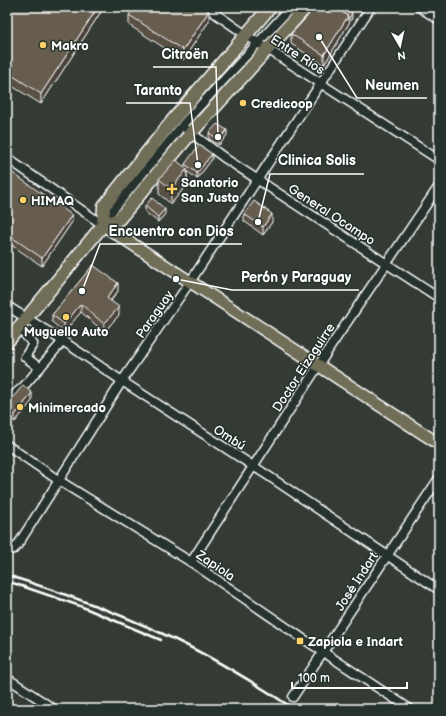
<svg xmlns="http://www.w3.org/2000/svg" width="446" height="716" font-family="'Balsamiq Sans',sans-serif">
<style>
.lines{fill:none;stroke-linecap:round;stroke-linejoin:round}
.minor-casing{stroke:#fff;stroke-width:11}
.major-casing{stroke:#fff;stroke-width:14}
.highway-casing{stroke:#fff;stroke-width:15}
.minor{stroke:#26332d;stroke-width:8}
.major{stroke:#716e59;stroke-width:11}
.highway{stroke:#716e59;stroke-width:12}
.rail{stroke:#fff;stroke-width:2.5}
.wall{fill:#585044;stroke:#fff}
.shaded-wall{fill:#474137;stroke:#fff}
.building{fill:#665d4f;stroke:#fff}
.poi-dot{fill:#ffd166;stroke:#26332d;stroke-width:1.5}
.labels{text-anchor:middle;stroke-width:3;stroke-linejoin:round;paint-order:stroke}
.poi-label{font-size:13px;font-weight:bold;fill:#fff;stroke:#26332d;text-anchor:start}
.street-label{font-size:13px;fill:#fff;stroke:#26332d}
.leader{fill:none;stroke:#fff;stroke-width:1.5}
.callout-dot{fill:#fff;stroke:#26332d;stroke-width:1.5}
.callout-label{font-size:14px;text-anchor:middle;font-weight:bold;fill:#fff;stroke:#26332d;stroke-width:3;stroke-linejoin:round;paint-order:stroke}
</style>
<rect width="100%" height="100%" fill="#333b34"/>
<filter id="ink" filterUnits="userSpaceOnUse"><feTurbulence type="fractalNoise" baseFrequency=".025" numOctaves="2"/><feDisplacementMap in="SourceGraphic" scale="8" xChannelSelector="R" yChannelSelector="G"/><feConvolveMatrix kernelMatrix="1 2 1 2 8 2 1 2 1" color-interpolation-filters="sRGB"/></filter>
<g filter="url(#ink)">
<g class="lines">
<defs>
<g id="minor">
<polyline points="206,7 246,35 439,160"/>
<polyline points="419,7 439,20"/>
<polyline points="187,130 226,159 439,298"/>
<polyline points="7,158 103,225 112,211 185,122 291,7"/>
<polyline points="7,306 63,341 122,381 267,475 439,590"/>
<polyline points="19,328 33,344 25,357 40,368"/>
<polyline points="7,401 24,386 63,341"/>
<polyline points="7,445 58,480 191,562 302,638 410,709"/>
<polyline points="7,550 14,549 17,546 122,381 190,282 371,7"/>
<polyline points="191,562 333,343 439,186"/>
<polyline points="7,678 54,709"/>
<polyline points="293,697 439,478"/>
</g>
<polyline id="major" points="103,225 439,444"/>
<g id="highway">
<polyline points="103,225 119,219 191,133 306,7"/>
<polyline points="7,342 103,225 104,206 173,120 270,7"/>
</g>
</defs>
<use href="#minor" class="minor-casing"/>
<use href="#major" class="major-casing"/>
<use href="#highway" class="highway-casing"/>
<use href="#minor" class="minor"/>
<use href="#major" class="major"/>
<use href="#highway" class="highway"/>
<g class="rail">
<path d="M7,575c53,17 105,35 156,59 46,21 89,47 131,75"/>
<polyline points="7,581 80,606 161,640"/>
</g>
</g>
<g class="wall">
<polygon points="7,7 104,7 41,104 7,83"/>
<polygon points="129,15 209,21 183,60 129,25"/>
<polygon points="352,18 324,65 291,44 291,34"/>
<polygon points="209,133 227,135 219,145 209,139"/>
<polygon points="212,159 197,179 187,171 187,184 171,204 159,194 159,179 185,167 185,164"/>
<polygon points="7,169 72,222 42,266 7,242"/>
<polygon points="145,206 165,214 158,222 145,212"/>
<polygon points="244,214 272,222 263,235 244,221"/>
<polygon points="93,265 118,291 111,301 119,315 104,332 81,312 64,332 52,322 52,315"/>
<polygon points="32,401 15,422 7,416 7,405"/>
</g>
<g class="shaded-wall">
<polygon points="98,7 104,7 41,104 41,94"/>
<polygon points="209,11 209,21 183,60 183,50"/>
<polygon points="352,13 352,18 324,65 324,55 348,16"/>
<polygon points="227,130 227,135 219,145 219,140"/>
<polygon points="212,154 212,159 197,179 197,173"/>
<polygon points="187,169 187,184 171,204 171,189"/>
<polygon points="165,209 165,214 158,222 158,217"/>
<polygon points="272,214 272,222 263,235 263,227"/>
<polygon points="72,215 72,222 42,266 42,258"/>
<polygon points="118,283 118,291 107,305 107,298"/>
<polygon points="81,304 81,312 64,332 64,324"/>
<polygon points="119,307 119,315 104,332 104,324"/>
<polygon points="32,393 32,401 15,422 15,415"/>
</g>
<g class="building">
<polygon points="7,7 98,7 41,94 7,72"/>
<polygon points="135,7 202,7 209,11 183,50 129,15"/>
<polygon points="314,7 335,7 348,16 324,55 291,34 306,18"/>
<polygon points="335,7 343,7 352,13 348,21 348,16"/>
<polygon points="217,124 227,130 219,140 209,133"/>
<polygon points="199,145 212,154 197,173 185,164"/>
<polygon points="176,160 187,169 171,189 159,179"/>
<polygon points="7,169 72,215 42,258 7,234"/>
<polygon points="152,198 165,209 158,217 145,206"/>
<polygon points="254,201 272,214 263,227 244,214"/>
<polygon points="93,265 118,283 107,298 119,307 104,324 81,304 64,324 52,315"/>
<polygon points="23,385 32,393 15,415 7,408 7,405"/>
</g>
</g>
<g class="poi-dot">
<circle cx="43" cy="45" r="4"/>
<circle cx="243" cy="103" r="4"/>
<path d="M170 183h4v4h4v4h-4v4h-4v-4h-4v-4h4z"/>
<circle cx="23" cy="200" r="4"/>
<circle cx="66" cy="317" r="4"/>
<circle cx="20" cy="407" r="4"/>
<rect x="296" y="637" width="8" height="8" rx="2"/>
</g>
<g class="labels">
<g class="poi-label">
<text x="51" y="50">Makro</text>
<text x="251" y="108">Credicoop</text>
<text x="181" y="187">Sanatorio<tspan x="181" dy="15">San Justo</tspan></text>
<text x="31" y="205">HIMAQ</text>
<text x="66" y="336" text-anchor="middle">Muguello Auto</text>
<text x="28" y="412">Minimercado</text>
<text x="308" y="646">Zapiola e Indart</text>
</g>
<g class="street-label">
<text transform="translate(298 54) rotate(33)" y="5">Entre Ríos</text>
<text transform="translate(332 214) rotate(33)" y="5">General Ocampo</text>
<text transform="translate(154 314) rotate(-55)" y="5">Paraguay</text>
<text transform="translate(303 367) rotate(-57)" y="5">Doctor Eizaguirre</text>
<text transform="translate(230 437) rotate(33)" y="5">Ombú</text>
<text transform="translate(216 565) rotate(34)" y="5">Zapiola</text>
<text transform="translate(356 581) rotate(-57)" y="5">José Indart</text>
</g>
</g>
<path class="leader" d="M218 137L216 67H153M319 37L357 98H427M198 165L190 103H126M258 222L270 174H364M82 291L100 244H242M176 279L232 290H359"/>
<g class="callout-dot">
<circle cx="218" cy="137" r="4"/>
<circle cx="319" cy="37" r="4"/>
<circle cx="198" cy="165" r="4"/>
<circle cx="258" cy="222" r="4"/>
<circle cx="82" cy="291" r="4"/>
<circle cx="176" cy="279" r="4"/>
</g>
<g class="callout-label">
<text x="185" y="59">Citroën</text>
<text x="392" y="90">Neumen</text>
<text x="158" y="95">Taranto</text>
<text x="317" y="165">Clinica Solis</text>
<text x="171" y="236">Encuentro con Dios</text>
<text x="296" y="282">Perón y Paraguay</text>
</g>
<rect width="446" height="716" fill="none" stroke="#26332d" stroke-width="24"/>
<rect x="12" y="12" width="422" height="692" fill="none" stroke="#fff" stroke-width="1.5" filter="url(#ink)"/>
<g transform="translate(400 46) rotate(171)" stroke="#26332d" stroke-width="3" paint-order="stroke">
<path d="M0-3L7 15L0 10L-7 15Z" fill="#ffffff"/>
<text y="-6" font-size="11" font-weight="bold" text-anchor="middle" fill="#ffffff">N</text>
</g>
<path d="M292 682v6h115v-6" fill="none" stroke="#ffffff" stroke-width="2"/>
<text x="298" y="682" font-size="12" fill="#ffffff" stroke="#26332d" stroke-width="3" paint-order="stroke">100 m</text>
</svg>
